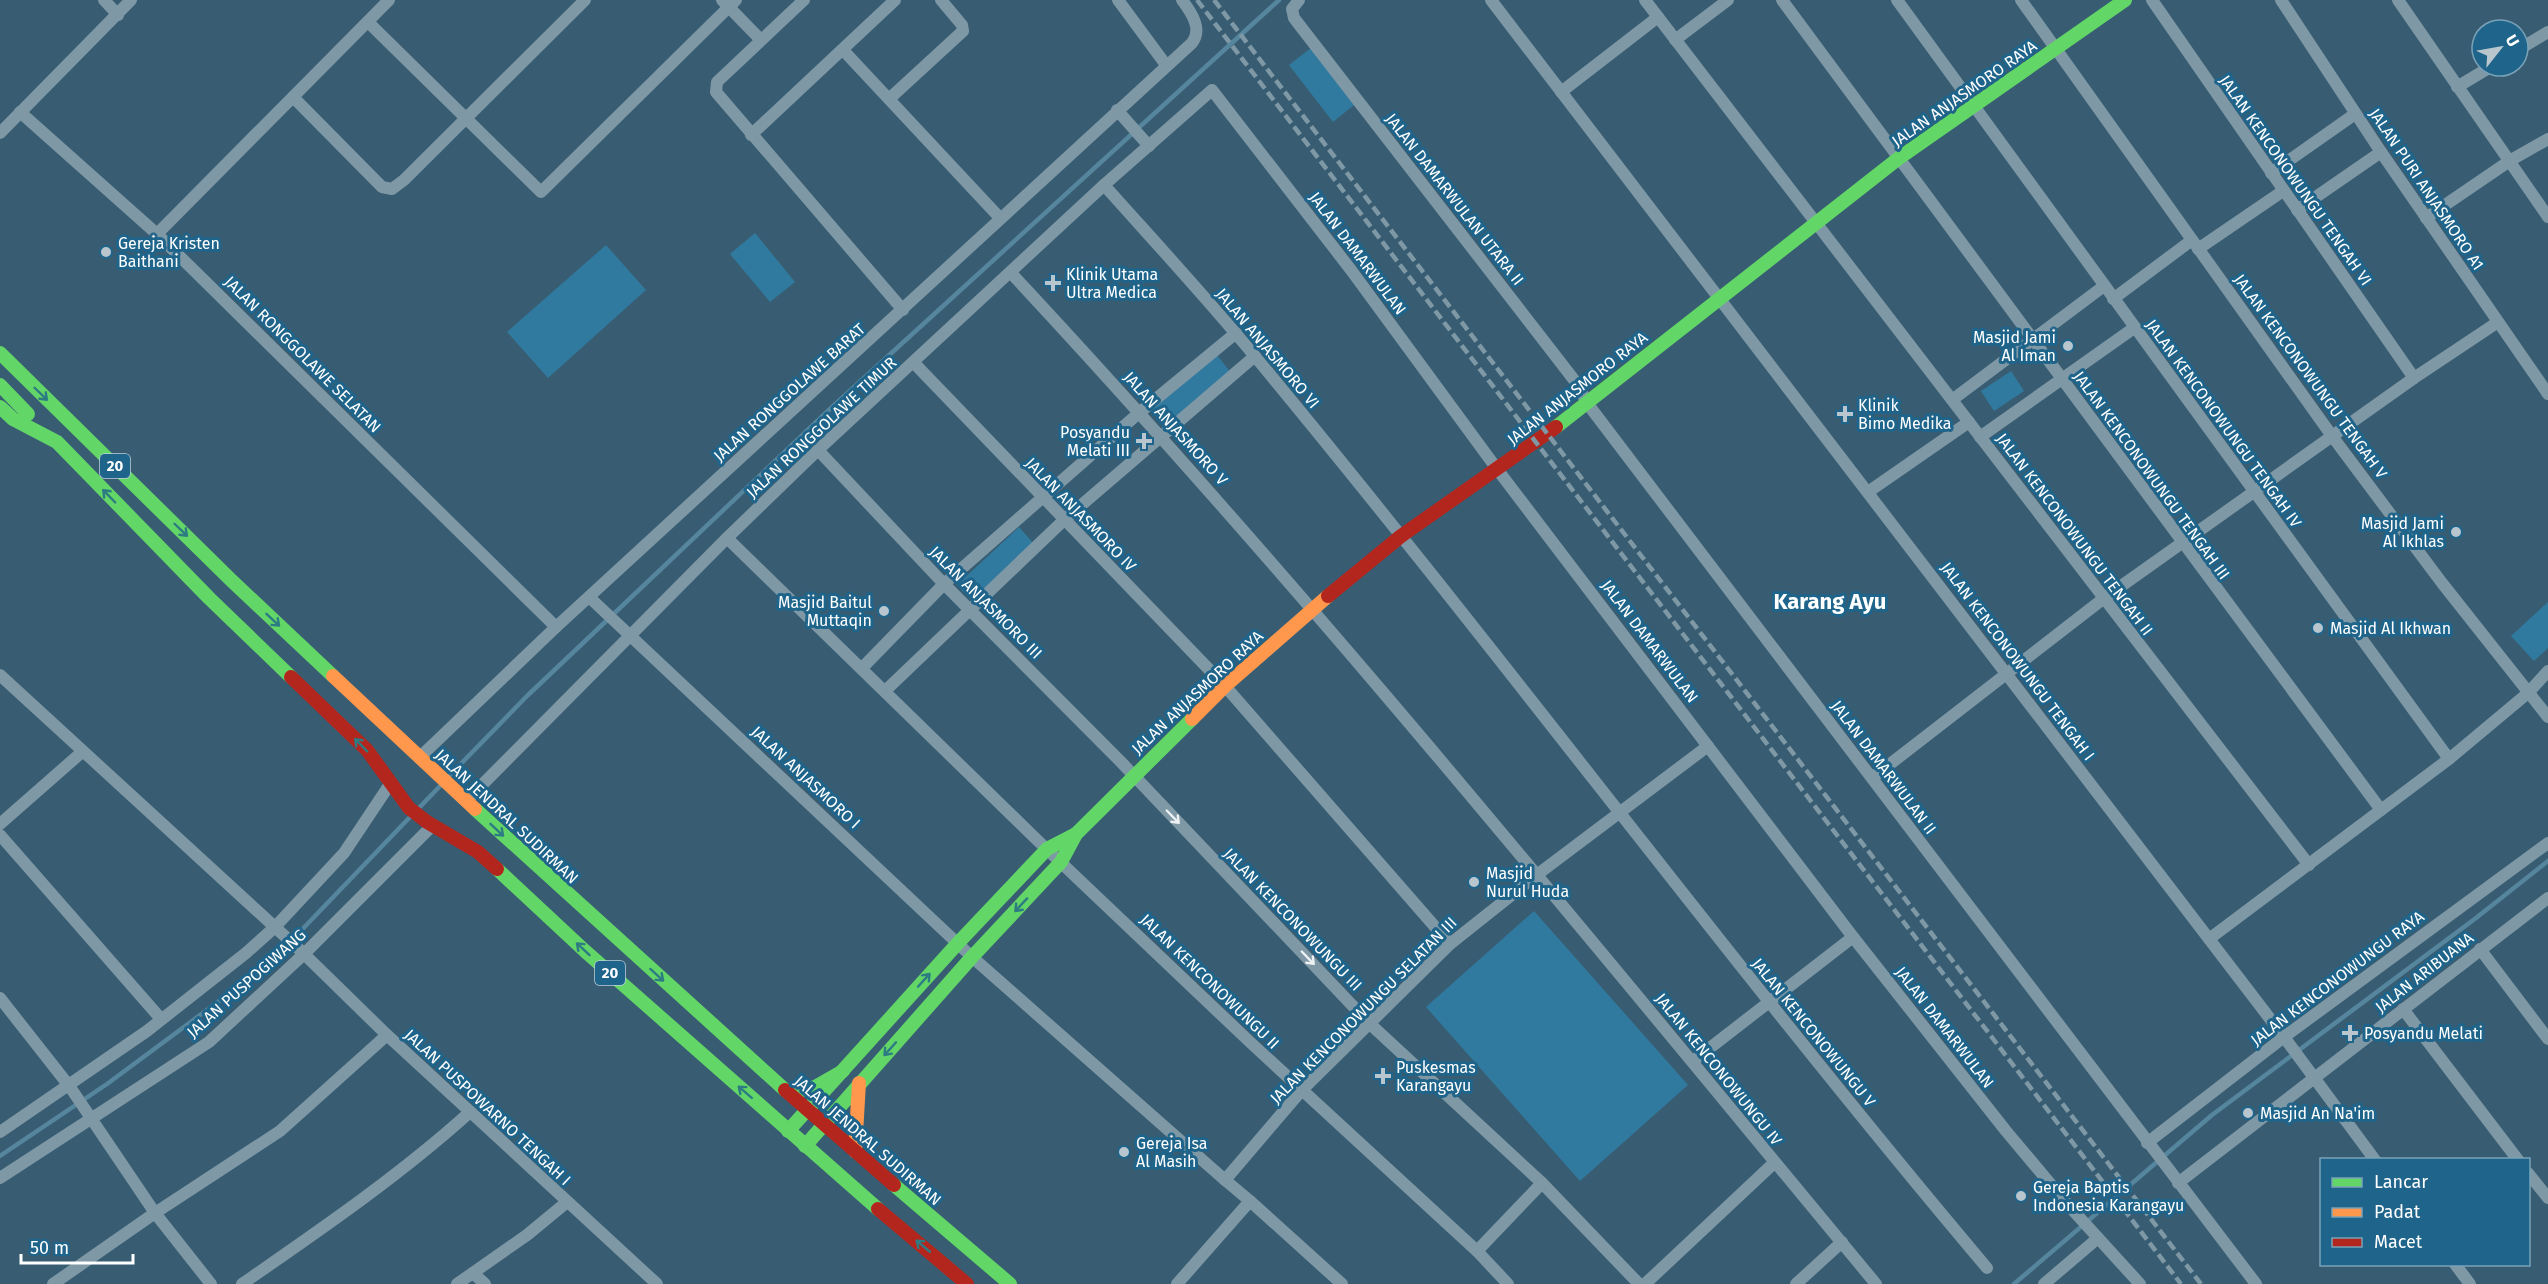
<svg xmlns="http://www.w3.org/2000/svg" width="2548" height="1284" font-family="'Fira Sans',sans-serif">
<style>
.green{fill:#317a9f}
.lines{fill:none;stroke-linecap:round;stroke-linejoin:round}
.stream{stroke:#56859e;stroke-width:4.5}
.street{stroke:#7f98a6;stroke-width:12}
.fast{stroke:#63d668;stroke-width:14}
.slow{stroke:#ff974d;stroke-width:14}
.jam{stroke:#b3261e;stroke-width:14}
.rail{stroke:#7f98a5;stroke-width:4.5;stroke-dasharray:10 4.5;stroke-linecap:butt}
.oneway{stroke:#2d7b83}
.oneway2{stroke:#ecf0f2}
.poi-dot{fill:#b9c6ce;stroke:#1f648a;stroke-width:2}
.labels{text-anchor:middle;stroke-width:6;stroke-linejoin:round;paint-order:stroke}
.shield{fill:#1f648a;stroke:#bcd0dc;stroke-width:1.5}
.shield-label{font-size:15px;font-weight:bold;fill:#fff}
.street-label{font-size:16px;fill:#fff;stroke:#1f648a}
.poi-label{font-size:16px;fill:#fff;stroke:#1f648a;text-anchor:start}
.district-label{font-size:22px;font-weight:bold;fill:#fff;stroke:#1f648a}
</style>
<rect width="100%" height="100%" fill="#385d72"/>
<g class="green">
<polygon points="1311,48 1354,105 1333,122 1289,65"/>
<polygon points="755,233 795,282 770,302 730,254"/>
<polygon points="606,245 646,290 548,378 507,332"/>
<polygon points="1217,355 1231,373 1167,427 1153,409"/>
<polygon points="2011,371 2024,391 1994,411 1981,391"/>
<polygon points="1019,527 1034,544 973,602 957,585"/>
<polygon points="2548,602 2548,648 2534,661 2511,636"/>
<polygon points="1534,911 1688,1085 1580,1181 1426,1007"/>
</g>
<g class="lines">
<g class="stream">
<polyline points="449,776 527,696 830,409 1279,0"/>
<polyline points="418,809 441,785"/>
<polyline points="0,1156 107,1084 269,964 410,817"/>
<polyline points="2014,1284 2212,1115 2476,918 2548,861"/>
</g>
<g class="street">
<polyline points="104,0 118,15"/>
<polyline points="722,0 761,40"/>
<polyline points="804,0 717,82 716,92 903,310"/>
<polyline points="1118,0 1166,65"/>
<polyline points="1299,0 1292,9 1294,18 1578,385 1587,403 2256,1284"/>
<polyline points="1491,0 2284,1037 2375,1160"/>
<polyline points="1645,0 2309,865"/>
<polyline points="1782,0 2381,810"/>
<polyline points="1897,0 2449,759"/>
<polyline points="2021,0 2332,436 2442,583 2548,717"/>
<polyline points="2152,0 2414,378"/>
<polyline points="2281,0 2381,152 2548,394"/>
<polyline points="2398,0 2548,217"/>
<polyline points="368,22 541,192 736,0"/>
<polyline points="1675,40 1728,0"/>
<polyline points="843,50 1000,218"/>
<polyline points="2518,50 2548,32"/>
<polyline points="2457,87 2492,66"/>
<polyline points="1561,92 1658,17"/>
<polyline points="293,97 382,187 392,189 404,180 585,0"/>
<polyline points="889,99 963,31 962,25 941,0"/>
<polyline points="1117,110 1149,146"/>
<polyline points="20,112 157,234 556,627"/>
<polyline points="0,133 131,0"/>
<polyline points="751,135 895,0"/>
<polyline points="2271,173 2355,114"/>
<path d="M1104,185c50,56 101,111 149,169 250,301 482,616 734,914"/>
<polyline points="2297,210 2381,152"/>
<polyline points="2426,218 2511,160 2548,139"/>
<polyline points="157,234 389,0"/>
<polyline points="2198,249 2283,191"/>
<path d="M1011,273c303,325 582,670 865,1011"/>
<polyline points="2113,299 2192,240"/>
<polyline points="914,363 1225,686 1450,944"/>
<polyline points="1952,400 2104,286"/>
<polyline points="1980,437 2134,328"/>
<polyline points="818,450 944,584 1121,762 1369,1023 1542,1183 1639,1284"/>
<polyline points="1868,492 1969,422"/>
<polyline points="727,538 1034,837 1251,1043 1477,1251 1508,1284"/>
<polyline points="589,597 972,957 1225,1180"/>
<polyline points="862,668 944,584 1140,412 1236,333"/>
<polyline points="0,675 301,951 387,1035 657,1284"/>
<polyline points="885,691 1064,520 1255,356"/>
<path d="M420,757l136,-130 636,-584c11,-14 -1,-31 -10,-43"/>
<polyline points="1872,778 2103,599 2414,378 2498,322"/>
<polyline points="466,801 727,538 818,450 1104,185 1212,90 1351,270 1497,469 1853,937 2006,1131 2069,1206 2140,1284"/>
<polyline points="0,824 82,752"/>
<polyline points="0,835 161,1019"/>
<polyline points="2209,939 2449,759 2528,693 2548,671"/>
<polyline points="2480,949 2548,1039"/>
<polyline points="0,998 70,1087 155,1213 211,1284"/>
<polyline points="2403,1009 2518,1160"/>
<polyline points="1693,1061 1853,937"/>
<polyline points="0,1132 147,1031 246,953 275,927 344,853 390,784"/>
<polyline points="2147,1143 2284,1037 2548,843"/>
<polyline points="2528,1173 2548,1198"/>
<polyline points="0,1178 209,1042 304,954 433,825"/>
<polyline points="2178,1183 2548,898"/>
<polyline points="1250,1201 1342,1284"/>
<polyline points="1477,1251 1542,1183"/>
<polyline points="2455,1264 2470,1284"/>
<polyline points="473,1273 485,1284"/>
<polyline points="53,1284 155,1213 280,1131 387,1035"/>
<path d="M242,1284c78,-54 157,-108 228,-172"/>
<polyline points="457,1284 527,1235 567,1202"/>
<polyline points="1177,1284 1250,1201 1225,1180 1301,1091 1450,944 1538,874 1708,746"/>
<polyline points="1645,1284 1774,1163"/>
<polyline points="1796,1284 1842,1242"/>
<polyline points="2044,1284 2098,1238"/>
</g>
<g class="fast">
<polyline points="0,353 231,580 333,676"/>
<polyline points="0,385 28,414"/>
<polyline points="0,407 13,419 57,442 209,598 291,677"/>
<polyline points="1556,427 1899,158 2125,0"/>
<polyline points="475,809 785,1090"/>
<polyline points="497,869 585,951 878,1209"/>
<polyline points="789,1093 815,1087 843,1071"/>
<polyline points="788,1131 958,943 1047,849 1076,834"/>
<polyline points="805,1146 972,957 1061,862 1076,834 1192,719"/>
<polyline points="894,1185 1010,1284"/>
</g>
<g class="slow">
<polyline points="333,676 475,809"/>
<polyline points="1192,719 1225,686 1328,596"/>
<polyline points="855,1151 859,1083"/>
</g>
<g class="jam">
<polyline points="1328,596 1401,536 1556,427"/>
<polyline points="291,677 367,750 409,808 427,822 478,852 497,869"/>
<polyline points="785,1090 894,1185"/>
<polyline points="878,1209 967,1284"/>
</g>
<g class="rail">
<polyline points="1197,0 2181,1284"/>
<polyline points="1214,0 2201,1284"/>
</g>
</g>
<defs><path id="oneway-shaft" d="M-6 0H5M1.5-3L5.5 0L1.5 3" fill="none" stroke-width="1.6" stroke-linecap="round" stroke-linejoin="round" transform="scale(1.5)"/></defs>
<g class="oneway">
<use href="#oneway-shaft" transform="translate(41 394) rotate(44)"/>
<use href="#oneway-shaft" transform="translate(109 496) rotate(-134)"/>
<use href="#oneway-shaft" transform="translate(181 530) rotate(44)"/>
<use href="#oneway-shaft" transform="translate(273 620) rotate(43)"/>
<use href="#oneway-shaft" transform="translate(361 745) rotate(-134)"/>
<use href="#oneway-shaft" transform="translate(497 830) rotate(43)"/>
<use href="#oneway-shaft" transform="translate(1021 905) rotate(133)"/>
<use href="#oneway-shaft" transform="translate(583 949) rotate(-137)"/>
<use href="#oneway-shaft" transform="translate(657 975) rotate(42)"/>
<use href="#oneway-shaft" transform="translate(924 980) rotate(-48)"/>
<use href="#oneway-shaft" transform="translate(890 1049) rotate(132)"/>
<use href="#oneway-shaft" transform="translate(745 1092) rotate(-139)"/>
<use href="#oneway-shaft" transform="translate(923 1246) rotate(-140)"/>
</g>
<g class="oneway2">
<use href="#oneway-shaft" transform="translate(1173 817) rotate(46)"/>
<use href="#oneway-shaft" transform="translate(1308 958) rotate(46)"/>
</g>
<g class="poi-dot">
<circle cx="106" cy="252" r="6"/>
<path d="M1050 274h6v6h6v6h-6v6h-6v-6h-6v-6h6z"/>
<circle cx="2068" cy="346" r="6"/>
<path d="M1842 405h6v6h6v6h-6v6h-6v-6h-6v-6h6z"/>
<path d="M1141 432h6v6h6v6h-6v6h-6v-6h-6v-6h6z"/>
<circle cx="2456" cy="532" r="6"/>
<circle cx="884" cy="611" r="6"/>
<circle cx="2318" cy="628" r="6"/>
<circle cx="1474" cy="882" r="6"/>
<path d="M2347 1024h6v6h6v6h-6v6h-6v-6h-6v-6h6z"/>
<path d="M1380 1067h6v6h6v6h-6v6h-6v-6h-6v-6h6z"/>
<circle cx="2248" cy="1113" r="6"/>
<circle cx="1124" cy="1152" r="6"/>
<circle cx="2021" cy="1196" r="6"/>
</g>
<g class="labels">
<g class="shield">
<rect x="100" y="454" width="30" height="24" rx="4.5"/>
<rect x="595" y="961" width="30" height="24" rx="4.5"/>
</g>
<g class="shield-label">
<text x="115" y="471">20</text>
<text x="610" y="978">20</text>
</g>
<g class="street-label">
<text transform="translate(1964 93) rotate(-35)" y="6">JALAN ANJASMORO RAYA</text>
<text transform="translate(2296 180) rotate(55)" y="6">JALAN KENCONOWUNGU TENGAH VI</text>
<text transform="translate(2427 189) rotate(56)" y="6">JALAN PURI ANJASMORO A1</text>
<text transform="translate(1455 199) rotate(52)" y="6">JALAN DAMARWULAN UTARA II</text>
<text transform="translate(1358 253) rotate(53)" y="6">JALAN DAMARWULAN</text>
<text transform="translate(1268 348) rotate(50)" y="6">JALAN ANJASMORO VI</text>
<text transform="translate(303 354) rotate(45)" y="6">JALAN RONGGOLAWE SELATAN</text>
<text transform="translate(2311 376) rotate(54)" y="6">JALAN KENCONOWUNGU TENGAH V</text>
<text transform="translate(1577 388) rotate(-38)" y="6">JALAN ANJASMORO RAYA</text>
<text transform="translate(789 392) rotate(-42)" y="6">JALAN RONGGOLAWE BARAT</text>
<text transform="translate(2224 423) rotate(54)" y="6">JALAN KENCONOWUNGU TENGAH IV</text>
<text transform="translate(821 427) rotate(-43)" y="6">JALAN RONGGOLAWE TIMUR</text>
<text transform="translate(1176 428) rotate(48)" y="6">JALAN ANJASMORO V</text>
<text transform="translate(2152 475) rotate(54)" y="6">JALAN KENCONOWUNGU TENGAH III</text>
<text transform="translate(1081 514) rotate(46)" y="6">JALAN ANJASMORO IV</text>
<text transform="translate(2075 534) rotate(53)" y="6">JALAN KENCONOWUNGU TENGAH II</text>
<text transform="translate(986 602) rotate(45)" y="6">JALAN ANJASMORO III</text>
<text transform="translate(1650 641) rotate(53)" y="6">JALAN DAMARWULAN</text>
<text transform="translate(2018 661) rotate(53)" y="6">JALAN KENCONOWUNGU TENGAH I</text>
<text transform="translate(1197 692) rotate(-43)" y="6">JALAN ANJASMORO RAYA</text>
<text transform="translate(1884 767) rotate(53)" y="6">JALAN DAMARWULAN II</text>
<text transform="translate(806 777) rotate(43)" y="6">JALAN ANJASMORO I</text>
<text transform="translate(507 816) rotate(43)" y="6">JALAN JENDRAL SUDIRMAN</text>
<text transform="translate(1293 919) rotate(46)" y="6">JALAN KENCONOWUNGU III</text>
<text transform="translate(2424 972) rotate(-38)" y="6">JALAN ARIBUANA</text>
<text transform="translate(2337 978) rotate(-37)" y="6">JALAN KENCONOWUNGU RAYA</text>
<text transform="translate(1210 981) rotate(44)" y="6">JALAN KENCONOWUNGU II</text>
<text transform="translate(246 983) rotate(-42)" y="6">JALAN PUSPOGIWANG</text>
<text transform="translate(1363 1010) rotate(-45)" y="6">JALAN KENCONOWUNGU SELATAN III</text>
<text transform="translate(1945 1027) rotate(52)" y="6">JALAN DAMARWULAN</text>
<text transform="translate(1814 1032) rotate(51)" y="6">JALAN KENCONOWUNGU V</text>
<text transform="translate(1719 1069) rotate(51)" y="6">JALAN KENCONOWUNGU IV</text>
<text transform="translate(488 1107) rotate(43)" y="6">JALAN PUSPOWARNO TENGAH I</text>
<text transform="translate(868 1140) rotate(41)" y="6">JALAN JENDRAL SUDIRMAN</text>
</g>
<g class="poi-label">
<text x="118" y="249">Gereja Kristen<tspan x="118" dy="18">Baithani</tspan></text>
<text x="1066" y="280">Klinik Utama<tspan x="1066" dy="18">Ultra Medica</tspan></text>
<text x="2056" y="343" text-anchor="end">Masjid Jami<tspan x="2056" dy="18">Al Iman</tspan></text>
<text x="1858" y="411">Klinik<tspan x="1858" dy="18">Bimo Medika</tspan></text>
<text x="1130" y="438" text-anchor="end">Posyandu<tspan x="1130" dy="18">Melati III</tspan></text>
<text x="2444" y="529" text-anchor="end">Masjid Jami<tspan x="2444" dy="18">Al Ikhlas</tspan></text>
<text x="872" y="608" text-anchor="end">Masjid Baitul<tspan x="872" dy="18">Muttaqin</tspan></text>
<text x="2330" y="634">Masjid Al Ikhwan</text>
<text x="1486" y="879">Masjid<tspan x="1486" dy="18">Nurul Huda</tspan></text>
<text x="2364" y="1039">Posyandu Melati</text>
<text x="1396" y="1073">Puskesmas<tspan x="1396" dy="18">Karangayu</tspan></text>
<text x="2260" y="1119">Masjid An Na'im</text>
<text x="1136" y="1149">Gereja Isa<tspan x="1136" dy="18">Al Masih</tspan></text>
<text x="2033" y="1193">Gereja Baptis<tspan x="2033" dy="18">Indonesia Karangayu</tspan></text>
</g>
<g class="district-label">
<text x="1830" y="609">Karang Ayu</text>
</g>
</g>
<rect x="2320" y="1158" width="210" height="108" fill="#1f648a" stroke="#79a2b9" stroke-width="1.5"/>
<rect x="2332" y="1178" width="30" height="9" fill="#63d668" stroke="#79a2b9" stroke-width="1.5"/>
<text x="2374" y="1188" font-size="18" fill="#ffffff">Lancar</text>
<rect x="2332" y="1208" width="30" height="9" fill="#ff974d" stroke="#79a2b9" stroke-width="1.5"/>
<text x="2374" y="1218" font-size="18" fill="#ffffff">Padat</text>
<rect x="2332" y="1238" width="30" height="9" fill="#b3261e" stroke="#79a2b9" stroke-width="1.5"/>
<text x="2374" y="1248" font-size="18" fill="#ffffff">Macet</text>
<g transform="translate(2500 48) rotate(59)"><circle r="28" fill="#1f648a" stroke="#79a2b9" stroke-width="1.5"/>
<path d="M0-4.5L10 22L0 15L-10 22Z" fill="#b9c6ce"/>
<text y="-9" font-size="16" font-weight="bold" text-anchor="middle" fill="#ffffff">U</text>
</g>
<path d="M21 1254v9h112v-9" fill="none" stroke="#ffffff" stroke-width="3"/>
<text x="30" y="1254" font-size="18" fill="#ffffff" stroke="#1f648a" stroke-width="4.5" paint-order="stroke">50 m</text>
</svg>
